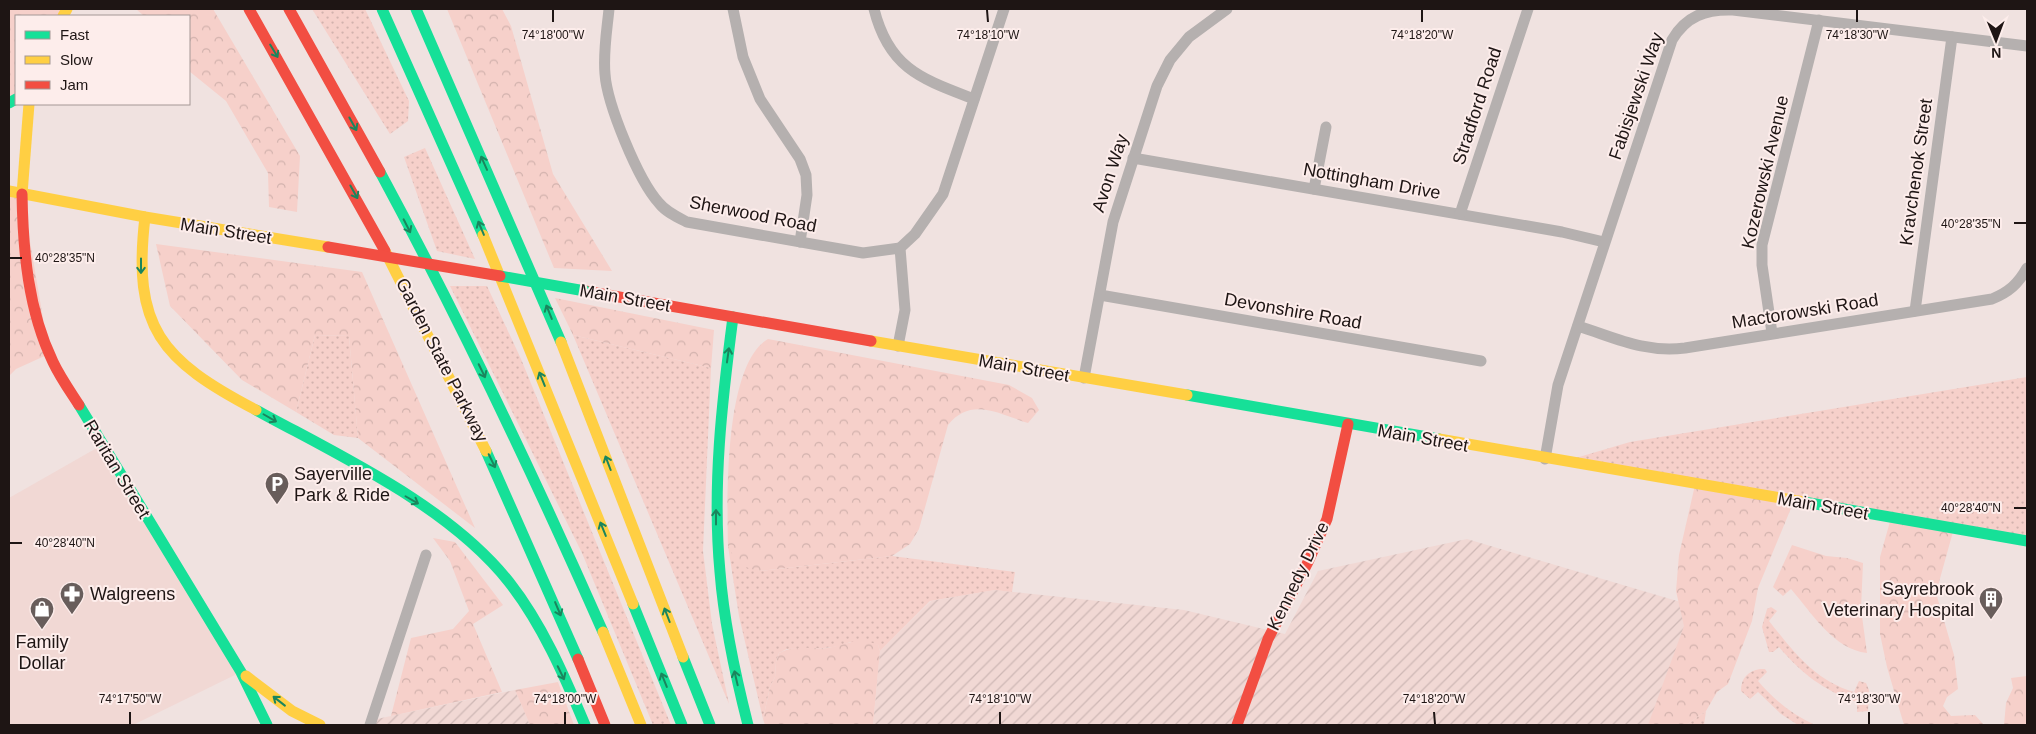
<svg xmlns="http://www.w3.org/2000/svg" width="2036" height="734" font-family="Arial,sans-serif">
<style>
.built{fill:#f1d8d4}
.industrial{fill:url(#industrial-furrows)}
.grass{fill:url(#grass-dots)}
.forest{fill:url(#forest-crowns)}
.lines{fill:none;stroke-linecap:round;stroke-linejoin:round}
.street{stroke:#b5b0af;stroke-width:11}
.fast{stroke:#16e098;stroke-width:11}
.slow{stroke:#ffcf43;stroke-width:11}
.jam{stroke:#f24e42;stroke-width:11}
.fast-bridge{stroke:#16e098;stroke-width:11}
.jam-bridge{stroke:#f24e42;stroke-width:11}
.oneway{stroke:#1a855d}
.ticks{fill:none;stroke:#1e1514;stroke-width:2}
.labels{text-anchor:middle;stroke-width:4;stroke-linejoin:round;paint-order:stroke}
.street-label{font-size:18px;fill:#1e1514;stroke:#fdedeb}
.poi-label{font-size:18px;fill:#1e1514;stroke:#fdedeb;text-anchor:start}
.ticks-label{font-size:12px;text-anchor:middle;fill:#1e1514;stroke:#fdedeb;stroke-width:4;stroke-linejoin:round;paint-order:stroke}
</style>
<defs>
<pattern id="industrial-furrows" width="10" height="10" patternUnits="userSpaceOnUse" patternTransform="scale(1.25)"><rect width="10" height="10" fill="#f1d8d4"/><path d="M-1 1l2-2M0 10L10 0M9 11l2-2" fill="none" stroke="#ceb8b5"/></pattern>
<pattern id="grass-dots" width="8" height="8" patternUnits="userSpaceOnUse" patternTransform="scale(1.25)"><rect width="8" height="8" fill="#f6d0ca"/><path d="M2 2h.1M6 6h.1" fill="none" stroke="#d2b2ad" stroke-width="1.8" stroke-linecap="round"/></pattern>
<pattern id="forest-crowns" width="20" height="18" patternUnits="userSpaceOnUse" patternTransform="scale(1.25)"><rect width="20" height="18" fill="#f6d0ca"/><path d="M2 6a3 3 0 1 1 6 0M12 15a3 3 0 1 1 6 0" fill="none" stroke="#d2b2ad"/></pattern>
</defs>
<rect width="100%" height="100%" fill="#f0e2e0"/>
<polygon class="built" points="102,445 241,672 133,725 9,725 9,498"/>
<g class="industrial">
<polygon points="1467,539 1694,606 1660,725 873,725 880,651 931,601 995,590 1184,610 1285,634 1318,571"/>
<polygon points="515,690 530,725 370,725 372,720"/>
</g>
<g class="grass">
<polygon points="312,9 365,9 409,101 408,121 390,134"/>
<polygon points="425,148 475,259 437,251 404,157"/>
<polygon points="450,286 487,286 521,359 671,725 653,725 582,553"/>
<polygon points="315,335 349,336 358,438 334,435 296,412"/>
<polygon points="573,335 711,368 703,551 712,624 729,704"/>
<polygon points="2027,377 2027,541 1562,462 1630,442"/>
<polygon points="728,546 759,571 892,556 1015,572 1012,592 995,590 930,601 880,651 878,645 850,642 841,646 824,648 787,649 779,653 776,662 775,677 770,687 763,719 739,616"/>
<path d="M1771,607l6,4 -8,10c24,30 46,60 85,71l5,-11 7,2 3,7 -1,21 -11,1v-10c-34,-12 -55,-28 -78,-55l-6,5h-4l-7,-25 5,-18z"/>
<path d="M1760,669h5l2,3 -9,9c15,18 35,34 57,44h-17l-17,-11 -23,-22 -8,7 -9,-8c0,-13 7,-20 19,-22z"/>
<polygon points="1706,711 1704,725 1686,725"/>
</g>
<g class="forest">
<polygon points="9,9 67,9 63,16 16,16 16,99 9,103"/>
<polygon points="136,9 213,9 300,156 297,212 269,207 268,173 226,101 189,71 189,16 144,16"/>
<polygon points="447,9 502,9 511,26 553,174 612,271 554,268"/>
<polygon points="9,191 22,194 49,354 16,369 9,376"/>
<polygon points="156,244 362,272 475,528 358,438 349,336 315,335 296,412 242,380 170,306"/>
<polygon points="555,298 714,330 711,368 573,335"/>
<path d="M768,339l241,46 23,13 7,12 -11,13c-29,-9 -57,-27 -80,2l-29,104 -9,15 -18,12 -133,15c-19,-5 -22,-7 -31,-25 -1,-46 -4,-182 40,-207z"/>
<polygon points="1695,485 1794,501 1758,588 1752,621 1728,684 1717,692 1706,711 1686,725 1648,725 1684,626 1676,591 1679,555"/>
<polygon points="1891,518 1954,528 1936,593 1954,655 1958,689 1947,697 1943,706 1951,716 1975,715 1984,725 1904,725 1887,667 1880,634 1880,557"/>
<polygon points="433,538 455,542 503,605 473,624 502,692 391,716 411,638 453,629 469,611 450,561"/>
<path d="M1792,545l34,11 21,2 16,5 -2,46 6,44c-34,-4 -55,-40 -76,-64l-8,7 -10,-9z"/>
<path d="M862,639l16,6 2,6 -7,74h-108l-2,-6 7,-32 5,-10 1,-15 3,-9c16,-8 31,-4 48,-5 12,-2 23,-6 35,-9z"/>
<polygon points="2027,676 2027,725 2004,725 2006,703 2013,688 2011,678"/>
<polygon points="558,682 574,725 530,725 515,690"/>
</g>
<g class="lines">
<g class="street">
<path d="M609,9c-2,21 -6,43 -4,65 2,30 33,106 54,129 7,9 18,14 28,19l176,31 37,-5"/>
<polyline points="733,9 743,57 760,99 800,159 806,175 807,195 800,242"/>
<path d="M874,9c15,60 48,70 100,90"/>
<polyline points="1133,158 1562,232 1604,242"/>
<polyline points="1314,189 1326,127"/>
<polyline points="1460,214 1528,9"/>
<polyline points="1100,295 1481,361"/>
<polyline points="1915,311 1952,37"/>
<path d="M1578,326c38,12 66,27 107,22l307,-49c17,-7 26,-15 35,-31"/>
<polyline points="1772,333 1762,265 1762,245 1819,20"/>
<polyline points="898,346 905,310 900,248 915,234 943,194 1004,9"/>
<polyline points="1084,378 1113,222 1157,86 1170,60 1189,37 1227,9"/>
<path d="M1545,459l13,-74 114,-345c14,-24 34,-31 61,-30l294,36"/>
<polyline points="370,725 426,555"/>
</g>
<g class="fast">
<polyline points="382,9 483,235"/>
<polyline points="416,9 561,342"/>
<polyline points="9,103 16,99"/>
<path d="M380,172c81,150 154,304 223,460"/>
<path d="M733,317c-11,84 -21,169 -13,255 4,52 15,102 28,153"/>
<polyline points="1187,395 1439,439"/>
<polyline points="79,405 241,672 267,725"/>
<path d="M256,410c84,46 193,96 253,172 33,42 55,93 76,143"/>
<polyline points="486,451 578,659"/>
<polyline points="1804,502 2027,541"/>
<polyline points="633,604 682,725"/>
<polyline points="683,657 710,725"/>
</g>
<g class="slow">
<polyline points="63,16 67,9"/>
<polyline points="9,191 145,217 328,247"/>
<polyline points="22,194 29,104"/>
<path d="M145,217c-13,111 16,143 111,193"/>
<polyline points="483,235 633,604"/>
<polyline points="385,251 486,451"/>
<polyline points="871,341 1187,395"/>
<polyline points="561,342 683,657"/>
<polyline points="1439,439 1804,502"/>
<polyline points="603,632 641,725"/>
<polyline points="246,676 292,711 320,725"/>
</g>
<g class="jam">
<polyline points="249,9 385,251"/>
<polyline points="289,9 380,172"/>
<path d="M22,194c1,57 6,116 31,168 7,15 17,29 26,43"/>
<polyline points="585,291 871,341"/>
<polyline points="578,659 605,725"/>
<polyline points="1237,725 1268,639 1308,562 1327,519 1348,424"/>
</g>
<polyline class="fast-bridge" points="500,276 585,291"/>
<polyline class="jam-bridge" points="328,247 500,276"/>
</g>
<defs><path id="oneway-shaft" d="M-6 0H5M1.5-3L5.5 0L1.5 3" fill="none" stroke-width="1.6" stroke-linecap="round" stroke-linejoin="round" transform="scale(1.25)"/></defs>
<g class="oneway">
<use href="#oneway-shaft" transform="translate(274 51) rotate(59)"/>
<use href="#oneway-shaft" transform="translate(353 124) rotate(61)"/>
<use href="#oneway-shaft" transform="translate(484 163) rotate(-114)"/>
<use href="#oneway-shaft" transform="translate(354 192) rotate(61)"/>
<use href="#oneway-shaft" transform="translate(407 226) rotate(63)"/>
<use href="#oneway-shaft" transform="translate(481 228) rotate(-113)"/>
<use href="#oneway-shaft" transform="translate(141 266) rotate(90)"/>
<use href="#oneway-shaft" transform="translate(549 312) rotate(-112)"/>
<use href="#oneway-shaft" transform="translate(728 355) rotate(-82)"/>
<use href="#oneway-shaft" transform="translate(482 371) rotate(64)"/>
<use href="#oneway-shaft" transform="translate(542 379) rotate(-112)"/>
<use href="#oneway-shaft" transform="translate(270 418) rotate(30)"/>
<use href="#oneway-shaft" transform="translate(492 461) rotate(64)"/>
<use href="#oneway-shaft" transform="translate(608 463) rotate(-111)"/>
<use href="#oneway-shaft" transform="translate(412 500) rotate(30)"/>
<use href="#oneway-shaft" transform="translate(716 517) rotate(-90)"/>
<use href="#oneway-shaft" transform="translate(603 529) rotate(-112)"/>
<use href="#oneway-shaft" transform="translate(558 609) rotate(67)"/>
<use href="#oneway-shaft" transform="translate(667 615) rotate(-111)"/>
<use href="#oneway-shaft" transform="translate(561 673) rotate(64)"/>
<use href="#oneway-shaft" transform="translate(736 678) rotate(-103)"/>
<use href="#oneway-shaft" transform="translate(664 680) rotate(-112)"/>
<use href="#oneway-shaft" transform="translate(279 701) rotate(-142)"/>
</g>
<path class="ticks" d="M553,10v12M987,10l1,12M1422,10v12M1857,10v12M2014,223h12M10,258h12M2014,508h12M10,543h12M130,712v12M565,712v12M1000,712v12M1434,712l1,12M1869,712v12"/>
<defs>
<symbol id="parking-pin" viewBox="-11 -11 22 30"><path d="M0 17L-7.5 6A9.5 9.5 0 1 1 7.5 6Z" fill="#685d5b" stroke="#fdedeb"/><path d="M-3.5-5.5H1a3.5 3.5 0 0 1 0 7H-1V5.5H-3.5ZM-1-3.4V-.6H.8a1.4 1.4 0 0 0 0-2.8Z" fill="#fff"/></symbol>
<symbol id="pharmacy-pin" viewBox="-11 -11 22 30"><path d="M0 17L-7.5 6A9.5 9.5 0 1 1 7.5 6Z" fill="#685d5b" stroke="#fdedeb"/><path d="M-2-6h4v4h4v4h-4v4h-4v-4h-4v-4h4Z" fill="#fff"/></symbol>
<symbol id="building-pin" viewBox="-11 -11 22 30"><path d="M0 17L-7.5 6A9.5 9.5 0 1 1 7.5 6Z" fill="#685d5b" stroke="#fdedeb"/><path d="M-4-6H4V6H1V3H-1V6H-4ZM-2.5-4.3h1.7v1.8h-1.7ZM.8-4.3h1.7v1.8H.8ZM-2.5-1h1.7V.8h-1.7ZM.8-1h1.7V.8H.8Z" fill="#fff"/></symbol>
<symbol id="shop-pin" viewBox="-11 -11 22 30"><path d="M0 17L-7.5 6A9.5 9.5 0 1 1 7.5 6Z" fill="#685d5b" stroke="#fdedeb"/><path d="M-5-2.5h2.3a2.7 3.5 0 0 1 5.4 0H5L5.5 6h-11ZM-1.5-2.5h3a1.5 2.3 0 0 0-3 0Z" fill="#fff"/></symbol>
</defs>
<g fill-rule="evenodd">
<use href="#parking-pin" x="263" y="470" width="28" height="38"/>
<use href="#pharmacy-pin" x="58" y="580" width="28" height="38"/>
<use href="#building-pin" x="1977" y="585" width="28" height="38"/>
<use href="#shop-pin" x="28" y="595" width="28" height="38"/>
</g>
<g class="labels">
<g class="street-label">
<text transform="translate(1636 96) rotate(-71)" y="6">Fabisjewski Way</text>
<text transform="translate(1477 106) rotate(-72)" y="6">Stradford Road</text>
<text transform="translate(1765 172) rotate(-77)" y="6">Kozerowski Avenue</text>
<text transform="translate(1916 172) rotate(-82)" y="6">Kravchenok Street</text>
<text transform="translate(1110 173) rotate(-72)" y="6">Avon Way</text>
<text transform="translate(1372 181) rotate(10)" y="6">Nottingham Drive</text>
<text transform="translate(753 214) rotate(11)" y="6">Sherwood Road</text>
<text transform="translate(226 231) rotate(9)" y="6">Main Street</text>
<text transform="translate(625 298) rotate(10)" y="6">Main Street</text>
<text transform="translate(1293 311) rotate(10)" y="6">Devonshire Road</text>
<text transform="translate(1805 311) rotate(-9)" y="6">Mactorowski Road</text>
<text transform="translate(442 360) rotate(63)" y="6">Garden State Parkway</text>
<text transform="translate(1024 368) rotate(10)" y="6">Main Street</text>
<text transform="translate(1423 438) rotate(10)" y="6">Main Street</text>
<text transform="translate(117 469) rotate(59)" y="6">Raritan Street</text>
<text transform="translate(1823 506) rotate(10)" y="6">Main Street</text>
<text transform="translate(1298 576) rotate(-64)" y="6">Kennedy Drive</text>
</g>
<g class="poi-label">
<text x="294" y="480">Sayerville<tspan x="294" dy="21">Park &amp; Ride</tspan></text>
<text x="1974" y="595" text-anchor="end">Sayrebrook<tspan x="1974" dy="21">Veterinary Hospital</tspan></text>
<text x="90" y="600">Walgreens</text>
<text x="42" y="648" text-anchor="middle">Family<tspan x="42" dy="21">Dollar</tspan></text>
</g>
</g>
<g class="ticks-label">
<text x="553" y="39">74°18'00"W</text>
<text x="988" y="39">74°18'10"W</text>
<text x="1422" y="39">74°18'20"W</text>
<text x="1857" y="39">74°18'30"W</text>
<text x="1971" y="228">40°28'35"N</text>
<text x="65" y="262">40°28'35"N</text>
<text x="1971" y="512">40°28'40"N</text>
<text x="65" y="547">40°28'40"N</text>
<text x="130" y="703">74°17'50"W</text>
<text x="565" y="703">74°18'00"W</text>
<text x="1000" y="703">74°18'10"W</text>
<text x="1434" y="703">74°18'20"W</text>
<text x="1869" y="703">74°18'30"W</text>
</g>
<rect width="2036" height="734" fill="none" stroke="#1e1514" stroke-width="20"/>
<rect x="15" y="15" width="175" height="90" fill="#fdedeb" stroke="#a49795"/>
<rect x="25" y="31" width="25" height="8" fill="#16e098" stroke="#a49795"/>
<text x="60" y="40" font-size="15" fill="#1e1514">Fast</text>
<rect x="25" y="56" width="25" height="8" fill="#ffcf43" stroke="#a49795"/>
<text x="60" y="65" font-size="15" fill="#1e1514">Slow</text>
<rect x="25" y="81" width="25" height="8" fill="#f24e42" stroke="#a49795"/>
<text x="60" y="90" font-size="15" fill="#1e1514">Jam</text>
<g transform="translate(1996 40) rotate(179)" stroke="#fdedeb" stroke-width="4" paint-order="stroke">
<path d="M0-4L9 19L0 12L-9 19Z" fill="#1e1514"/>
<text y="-8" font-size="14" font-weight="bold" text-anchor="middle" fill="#1e1514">N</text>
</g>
</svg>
